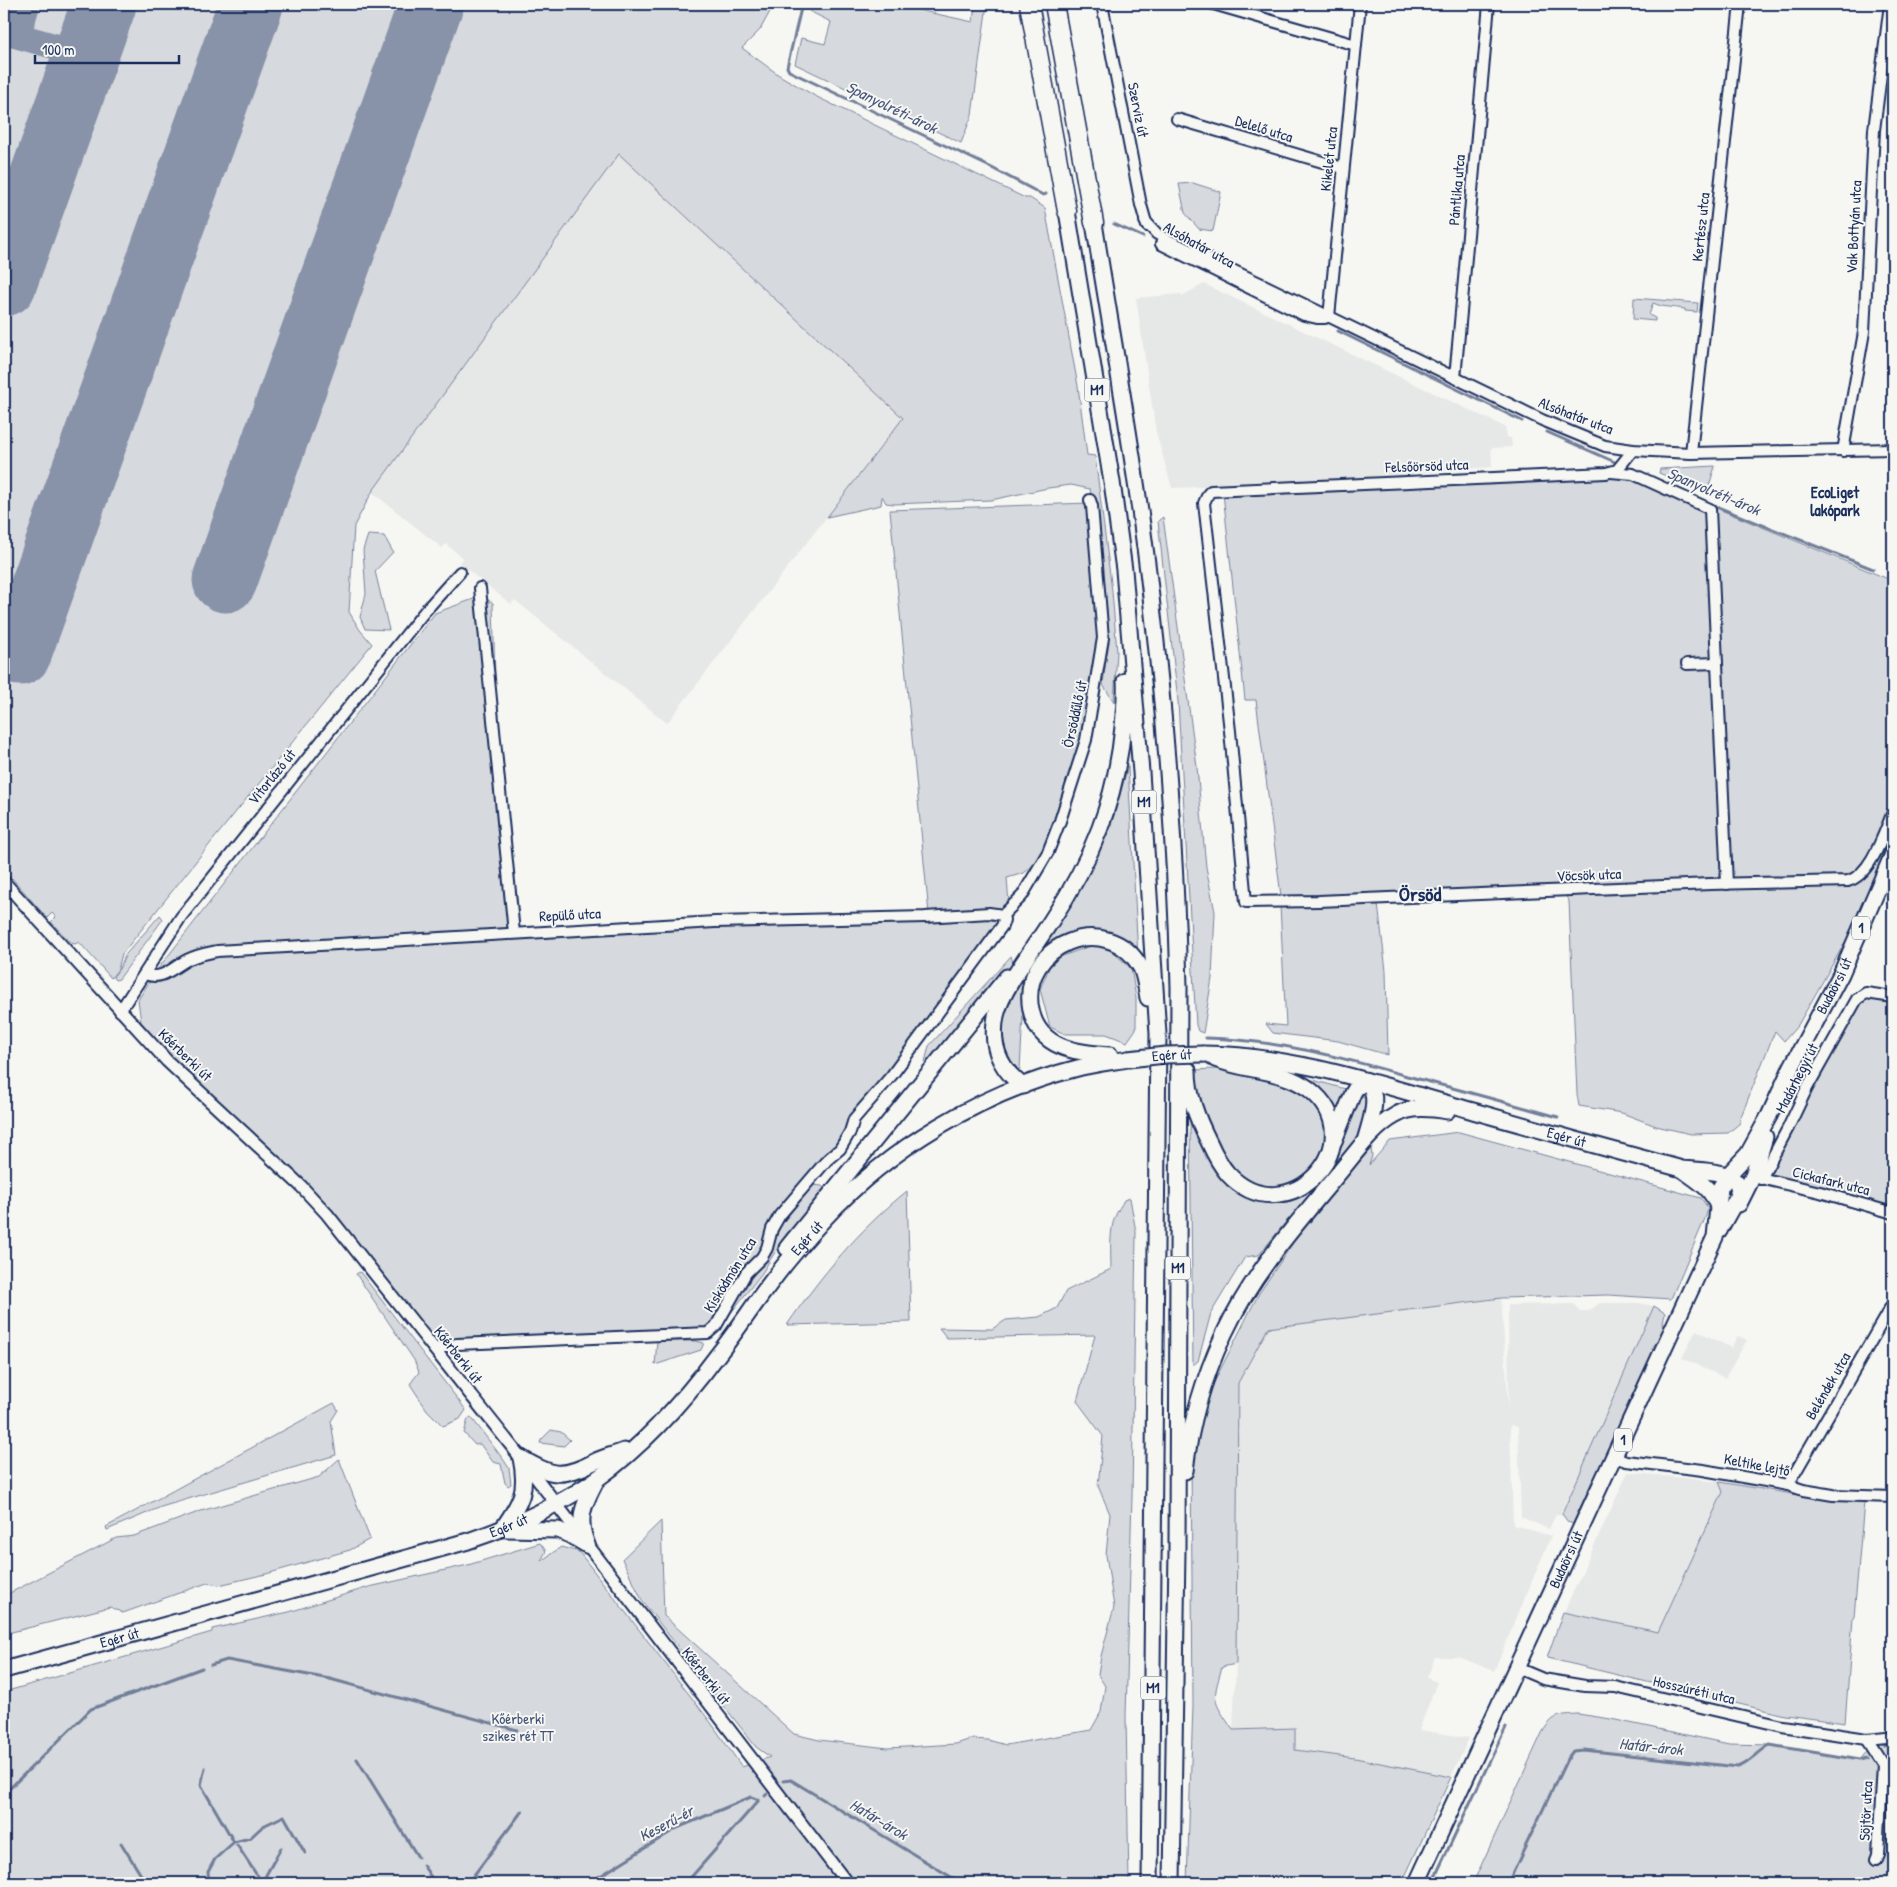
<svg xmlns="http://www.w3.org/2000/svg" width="1897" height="1887" font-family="'Patrick Hand',sans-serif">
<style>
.built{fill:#e6e7e7}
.green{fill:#d6d9dd;stroke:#78849e}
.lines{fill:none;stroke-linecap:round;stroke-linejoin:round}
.stream{stroke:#717e99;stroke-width:3}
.taxiway{stroke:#8892a8;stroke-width:26}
.runway{stroke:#8892a8;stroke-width:65}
.minor-casing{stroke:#1b2f5e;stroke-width:14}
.tertiary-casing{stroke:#1b2f5e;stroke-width:15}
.primary-casing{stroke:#1b2f5e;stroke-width:19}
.motorway-casing{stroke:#1b2f5e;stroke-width:21}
.minor{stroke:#f6f6f2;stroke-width:10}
.tertiary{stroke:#f6f6f2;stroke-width:11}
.primary{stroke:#f6f6f2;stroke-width:15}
.motorway{stroke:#f6f6f2;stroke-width:18}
.primary-bridge-casing{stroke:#1b2f5e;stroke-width:19;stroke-linecap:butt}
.primary-bridge{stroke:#f6f6f2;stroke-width:15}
.labels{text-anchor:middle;stroke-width:4;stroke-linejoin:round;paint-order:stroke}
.shield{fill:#f6f6f2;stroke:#5d6b8a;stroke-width:1}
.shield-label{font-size:14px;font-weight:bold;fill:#1b2f5e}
.street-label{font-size:15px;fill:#1b2f5e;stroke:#f6f6f2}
.park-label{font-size:15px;fill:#405177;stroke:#f6f6f2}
.water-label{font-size:16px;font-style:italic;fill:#46567b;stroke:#f6f6f2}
.neighbourhood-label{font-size:16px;font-weight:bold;fill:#1b2f5e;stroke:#f6f6f2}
.district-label{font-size:20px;font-weight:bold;fill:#1b2f5e;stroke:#f6f6f2}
</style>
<rect width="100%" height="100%" fill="#f6f6f2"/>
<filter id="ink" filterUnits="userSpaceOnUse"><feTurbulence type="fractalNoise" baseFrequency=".02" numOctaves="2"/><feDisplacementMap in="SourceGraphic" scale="10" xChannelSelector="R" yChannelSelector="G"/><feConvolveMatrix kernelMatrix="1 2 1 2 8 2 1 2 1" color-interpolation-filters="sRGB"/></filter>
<g filter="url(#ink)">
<g class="built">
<polygon points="619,154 903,418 667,723 515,600 511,604 464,567 459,563 463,558 446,544 442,548 372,492"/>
<polygon points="1204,284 1505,427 1507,438 1511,438 1512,447 1491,448 1492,467 1412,473 1388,480 1172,488 1156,432 1136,298 1181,294 1182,296"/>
<polygon points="1501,1298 1509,1410 1508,1305 1573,1304 1580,1311 1589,1311 1600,1303 1638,1303 1654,1306 1562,1514 1556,1514 1549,1529 1521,1517 1518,1427 1510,1425 1513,1525 1551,1536 1494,1671 1459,1657 1435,1657 1427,1678 1437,1682 1419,1730 1469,1738 1451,1777 1355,1758 1295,1750 1295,1729 1233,1730 1236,1664 1238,1383 1268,1327"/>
<polygon points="1696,1330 1731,1348 1738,1336 1747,1340 1725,1378 1682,1358"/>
<polygon points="1628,1472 1719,1482 1723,1492 1658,1633 1564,1612"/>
</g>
<g class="green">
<polygon points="4,4 774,4 760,30 742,48 779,75 815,96 1025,198 1030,198 1045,208 1078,386 1087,455 1095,456 1112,591 1117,652 1114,702 1103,685 1108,640 1097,533 1090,489 1071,485 1048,488 991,500 894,504 886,503 882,496 881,505 827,517 903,418 619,154 372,492 354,526 349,612 360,630 372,644 201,855 122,954 118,969 111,978 79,942 75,944 71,943 51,922 56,917 52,913 47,918 4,869"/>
<polygon points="811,4 891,4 973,22 975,4 987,4 972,115 961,143 795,64 801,38 825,44 831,22 809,11"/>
<polygon points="1193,183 1221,192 1213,231 1199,229 1185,213 1179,184"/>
<polygon points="1634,298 1698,303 1697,312 1685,311 1685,309 1661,306 1653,303 1649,315 1655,318 1655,321 1633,319"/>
<polygon points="1715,466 1707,493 1659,473 1660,469"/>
<polygon points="1624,470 1893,581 1893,805 1879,835 1893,820 1893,833 1848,937 1798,1025 1784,1041 1775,1031 1740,1119 1740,1123 1728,1133 1691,1134 1656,1126 1622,1113 1579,1106 1577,1094 1569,901 1559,887 1281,896 1256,700 1245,700 1223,493 1612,478"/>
<polygon points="1089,503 1102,641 1092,711 1043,857 1024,873 1007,878 1009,904 1004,920 769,1238 708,1333 435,1349 327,1214 167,1061 141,1022 138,1000 154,974 435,613 482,596 493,603 497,757 515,933 929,914 890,510"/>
<polygon points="1163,517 1197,767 1206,867 1215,912 1212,978 1203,1033 1198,1031 1196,1025 1178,701 1158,521"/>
<polygon points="368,535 384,536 393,552 375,571 389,630 365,629 360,617 366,594 363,550"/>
<polygon points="1128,766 1138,957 1112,937 1086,930 1056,940 1037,963 1024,997 1020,1069 1017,1071 1012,1068 1001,1035 1005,1006 1019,980 1071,905 1110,829"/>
<polygon points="1330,903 1378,904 1386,971 1388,1055 1338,1041 1273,1033 1266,1024 1286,1026 1280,905"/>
<polygon points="160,915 163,919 119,979 115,980 113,977 119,969 126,954"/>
<polygon points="1093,945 1108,948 1131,968 1136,998 1136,1029 1127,1042 1106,1034 1065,1034 1050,1027 1040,989 1049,968 1057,958"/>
<polygon points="1011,956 1013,963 929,1063 925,1062 929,1046"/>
<polygon points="1855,995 1893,1001 1893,1211 1762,1176"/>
<polygon points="1217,1069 1234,1070 1281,1083 1311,1099 1321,1109 1328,1140 1315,1173 1280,1189 1253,1185 1236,1175 1212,1139 1194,1088 1193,1070"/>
<polygon points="1306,1078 1349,1090 1337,1122 1306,1081"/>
<polygon points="1361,1096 1366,1098 1360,1134 1340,1165 1284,1224 1259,1255 1245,1257 1211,1313 1198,1361 1193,1365 1190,1119 1227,1181 1240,1192 1274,1203 1296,1199 1318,1186 1336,1158 1358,1100"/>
<path d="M1459,1132l242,66 7,10 -2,8 -35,83 -63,-4 -107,3 -233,30 -30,55 -2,281 -14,3c-10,35 -10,32 11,63l62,-2v22l60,8 96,19 -49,106h-215l6,-178 -2,-251 16,-58 51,-101 35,-52 78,-95 1,8 -3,9 21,-24z"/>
<polygon points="813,1185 822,1186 827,1191 787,1233 762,1273 727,1318 726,1316 769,1252 781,1225"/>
<path d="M907,1191l4,131 -124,3c35,-51 72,-95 120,-134z"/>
<path d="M1130,1198l6,34 -4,264 -6,220 3,167h-1125v-191l208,-60v-3l77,-17 80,-25 99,-22 72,-22 6,8 -5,10 20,-14 18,5 133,172 30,43 28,-10 -14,-10 -113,-145 -21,-43 39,-38 3,95 130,118 25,6 69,8 68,-4 15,-5 17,1 18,5 85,-15 10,-18 4,-26 -7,-11 3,-19 13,-49 -8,-52 4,-41 -12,-28 5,-50 -26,-35 18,-66 -148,3 -8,-10 53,1 14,-9 33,-3 18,-9 9,-17 45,-22c0,-14 -2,-39 4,-52 2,-6 6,-11 9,-17z"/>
<polygon points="360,1272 466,1410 460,1419 443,1426 427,1410 410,1384 419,1372 414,1360 356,1274"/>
<path d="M1654,1306l11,7 -2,11 1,4 -12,21 2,6c-9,15 -19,26 -20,45l-38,78 -4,3 -19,43 -5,-2 -6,-8z"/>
<polygon points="657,1341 696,1341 704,1343 701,1350 655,1365"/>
<polygon points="334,1403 338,1410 331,1421 336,1455 161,1507 107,1530 106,1527"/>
<polygon points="471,1417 503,1459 509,1468 511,1484 508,1486 505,1483 501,1464 493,1462 480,1444 475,1445 464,1433 468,1419"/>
<polygon points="551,1430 561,1432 570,1440 564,1446 540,1443 541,1440"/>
<polygon points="339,1459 370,1539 350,1550 266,1574 219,1585 207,1583 123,1613 110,1607 4,1634 4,1596 116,1538 134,1536 201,1511 319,1477"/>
<polygon points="1719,1482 1817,1498 1864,1502 1854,1617 1853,1618 1845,1723 1785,1715 1547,1658 1563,1612 1658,1632 1723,1492"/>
<path d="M1578,1714l33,5 118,25 41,1 90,15 15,-19h18v34l-5,2 -1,74 6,5v27h-420l69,-150c11,-18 16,-18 36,-19z"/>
</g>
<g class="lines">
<g class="stream">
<polyline points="802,4 787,67 789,71 990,167 1043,195 1046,194"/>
<polyline points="1114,224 1143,237"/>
<polyline points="1338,331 1522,421"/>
<polyline points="1547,432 1633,470"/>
<polyline points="1710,504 1873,569"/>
<path d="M1206,1038c70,2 135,19 201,38 50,13 101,27 151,41"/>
<polyline points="211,1665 227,1660 330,1679 517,1730"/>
<polyline points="1884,1745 1893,1747"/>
<polyline points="357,1759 418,1857"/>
<polyline points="205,1768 201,1785 234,1842"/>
<polyline points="783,1781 791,1780 961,1883"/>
<polyline points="4,1794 91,1709 202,1668"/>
<polyline points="765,1796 767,1794"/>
<polyline points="121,1843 146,1883"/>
<polyline points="237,1845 262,1883"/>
<polyline points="423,1865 435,1883"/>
<polyline points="209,1883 208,1872 215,1859 234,1842 250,1838 263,1826 284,1816 305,1853"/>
<polyline points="263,1883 266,1875 281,1848"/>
<polyline points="468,1883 522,1811"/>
<polyline points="589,1883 677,1828 751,1797 759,1800 686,1883"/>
<polyline points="1432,1883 1506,1727"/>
<path d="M1508,1883l59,-124 6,-8 11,-1 154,17c12,-3 20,-16 32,-22l90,15 7,-2"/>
</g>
<polyline class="taxiway" points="4,32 86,55"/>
<g class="runway">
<polyline points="4,14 7,4"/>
<polyline points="4,284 104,4"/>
<polyline points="225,580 431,4"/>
<polyline points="19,653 251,4"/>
</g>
<defs>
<g id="minor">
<polyline points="1102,4 1141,205 1147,226"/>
<polyline points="1213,4 1356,45"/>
<polyline points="1177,119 1343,168"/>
<polyline points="1145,221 1157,234 1166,239 1262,284 1542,420 1605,446 1633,450 1691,453 1893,449"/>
<polyline points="1161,244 1304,315 1317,318 1325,318"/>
<polyline points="1329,317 1360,4"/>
<polyline points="1455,378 1489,4"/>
<path d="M1633,450l-16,20 -11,3 -395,18 -3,3 -4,9 26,228 16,171 73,-1 391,-17 138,-3c23,-6 36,-48 45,-69"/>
<polyline points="1843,451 1864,332 1874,130 1890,4"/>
<polyline points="1691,453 1740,4"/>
<polyline points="1611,472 1633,474 1710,509 1727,884"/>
<polyline points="480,588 514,933"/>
<polyline points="1687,664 1717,663"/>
<polyline points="1003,915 1022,896 1048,852 1060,821 1086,740 1103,638 1092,506 1090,500"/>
<path d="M145,974c17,7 27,-6 42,-14 9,-5 20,-7 30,-9l498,-29 210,-5 64,-4 14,2"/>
<polyline points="120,1011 181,917 425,611 460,572"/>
<polyline points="1756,1177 1820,1192 1893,1213"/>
<polyline points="1761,1179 1788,1128 1807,1088 1857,999 1866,993 1893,997"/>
<polyline points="435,1349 457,1344 708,1333 716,1326 746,1273 762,1257 767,1248 772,1229 780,1215 827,1160 840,1149 850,1132 854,1119 892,1075 1002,926 1004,920 1003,915"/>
<polyline points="1615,1457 1626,1461 1703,1470 1788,1485 1803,1490 1833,1495 1893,1497"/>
<polyline points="1788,1485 1893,1303"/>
<polyline points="1517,1668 1543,1679 1585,1686 1615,1687 1782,1726 1867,1739 1886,1737 1893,1738"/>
<polyline points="1867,1739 1883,1764 1893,1767"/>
<polyline points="1876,1859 1878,1854 1883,1764"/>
</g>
<polyline id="tertiary" points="4,882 167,1061 301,1186 327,1214 521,1458 847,1883"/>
<g id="primary">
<polyline points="1067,211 1112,482 1124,570 1141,772 1158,1034 1150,1883"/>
<path d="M1094,223c20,125 43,249 57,374 15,129 25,260 28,390l-2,563 -5,333"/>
<path id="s1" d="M1203,1054c93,1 181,32 270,57 70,20 139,39 209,58 18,2 68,0 54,30 -5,11 -12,21 -17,32"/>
<path d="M1110,1055c-33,-2 -71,-6 -79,-45 -13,-65 77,-102 110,-42 4,9 5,20 7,30"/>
<path d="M1188,1070c0,26 9,48 21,72 5,11 11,23 19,32 59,63 149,-33 81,-85 -27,-20 -64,-18 -94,-30"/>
<path d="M1023,1086c-23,-17 -33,-40 -27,-70 5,-26 40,-71 55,-95 41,-61 65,-121 72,-194 1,-15 3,-31 2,-46"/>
<polyline points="1334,1141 1353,1093 1356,1088 1367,1081"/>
<path d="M1365,1141c5,-19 16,-44 2,-60"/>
<path d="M1683,1170c15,11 29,18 35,37"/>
<polyline points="1739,1204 1753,1176 1765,1137"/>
<polyline points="787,1248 1007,977"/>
<path d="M521,1458c30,18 41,21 73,4 9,-5 20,-7 30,-11"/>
<path d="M1185,1471c5,-47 19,-94 39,-137 28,-60 72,-110 114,-160 17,-20 34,-46 58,-59 15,-9 34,-7 51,-4"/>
<path d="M503,1528c18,-26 25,-37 18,-70"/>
<polyline points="506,1529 558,1530 570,1535 587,1545"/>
<path d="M587,1545c-11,-28 -3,-41 10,-66"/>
<path id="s2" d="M4,1670l464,-129c45,-15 90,-35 129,-62 48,-34 88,-80 123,-127 19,-24 36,-51 55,-75 15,-20 32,-39 49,-58 65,-71 157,-126 250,-150 18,-5 36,-7 54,-10"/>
<path id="s3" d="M1417,1883l298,-646 5,-49 8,-13 20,-21 21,-38 22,-48 50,-94 52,-120"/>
</g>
<g id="motorway">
<polyline points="1029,4 1067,211"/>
<polyline points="1054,4 1094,223"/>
</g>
</defs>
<use href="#minor" class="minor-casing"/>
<use href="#tertiary" class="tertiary-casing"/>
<use href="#primary" class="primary-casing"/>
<use href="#motorway" class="motorway-casing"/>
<use href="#minor" class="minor"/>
<use href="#tertiary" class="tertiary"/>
<use href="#primary" class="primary"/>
<use href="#motorway" class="motorway"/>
<defs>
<g id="primary-bridge">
<path id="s4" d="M1128,1059l38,-4 37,-1"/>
</g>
</defs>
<use href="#primary-bridge" class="primary-bridge-casing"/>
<use href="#primary-bridge" class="primary-bridge"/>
</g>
</g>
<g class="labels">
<g class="shield">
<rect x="1084.5" y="378.5" width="25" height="23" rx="4"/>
<rect x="1131.5" y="790.5" width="25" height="23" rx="4"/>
<rect x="1852" y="916.5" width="18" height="23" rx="4"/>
<rect x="1165.5" y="1256.5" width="25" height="23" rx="4"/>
<rect x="1614" y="1428.5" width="18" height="23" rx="4"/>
<rect x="1140.5" y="1676.5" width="25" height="23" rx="4"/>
</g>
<g class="shield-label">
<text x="1097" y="395">M1</text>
<text x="1144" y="807">M1</text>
<text x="1861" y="933">1</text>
<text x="1178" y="1273">M1</text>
<text x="1623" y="1445">1</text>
<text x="1153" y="1693">M1</text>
</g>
<g class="street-label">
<text transform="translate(1138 110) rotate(79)" y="5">Szerviz út</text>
<text transform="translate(1264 129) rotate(17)" y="5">Delelő utca</text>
<text transform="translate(1329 159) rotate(-84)" y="5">Kikelet utca</text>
<text transform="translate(1457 190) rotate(-85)" y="5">Pántlika utca</text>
<text transform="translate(1701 227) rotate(-84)" y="5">Kertész utca</text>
<text transform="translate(1854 227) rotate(-87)" y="5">Vak Bottyán utca</text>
<text transform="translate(1199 245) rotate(29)" y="5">Alsóhatár utca</text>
<text transform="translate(1576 416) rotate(21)" y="5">Alsóhatár utca</text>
<text transform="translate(1427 466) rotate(-2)" y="5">Felsőörsöd utca</text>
<text transform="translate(1075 714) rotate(-78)" y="5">Örsöddűlő út</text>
<text transform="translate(272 777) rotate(-51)" y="5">Vitorlázó út</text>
<text transform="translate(1589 875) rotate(-2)" y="5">Vöcsök utca</text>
<text transform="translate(570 915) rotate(-3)" y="5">Repülő utca</text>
<text dy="5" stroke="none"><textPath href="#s3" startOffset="994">Budaörsi út</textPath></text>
<text transform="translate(185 1055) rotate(44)" y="5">Kőérberki út</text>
<text dy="5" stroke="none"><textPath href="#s4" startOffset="44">Egér út</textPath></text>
<text transform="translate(1797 1078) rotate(-63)" y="5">Madárhegyi út</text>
<text dy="5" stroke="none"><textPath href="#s1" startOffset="374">Egér út</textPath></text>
<text transform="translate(1831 1181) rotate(14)" y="5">Cickafark utca</text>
<text dy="5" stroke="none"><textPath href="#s2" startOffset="946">Egér út</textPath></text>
<text transform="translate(730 1275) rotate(-58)" y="5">Kisködmön utca</text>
<text transform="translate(458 1355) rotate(52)" y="5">Kőérberki út</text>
<text transform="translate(1828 1386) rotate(-60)" y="5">Beléndek utca</text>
<text transform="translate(1757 1465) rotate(11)" y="5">Keltike lejtő</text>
<text dy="5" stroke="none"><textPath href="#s2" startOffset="525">Egér út</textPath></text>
<text dy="5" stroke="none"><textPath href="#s3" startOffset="356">Budaörsi út</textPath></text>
<text dy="5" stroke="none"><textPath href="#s2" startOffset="120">Egér út</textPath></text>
<text transform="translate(706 1676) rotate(52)" y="5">Kőérberki út</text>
<text transform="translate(1694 1690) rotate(13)" y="5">Hosszúréti utca</text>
<text transform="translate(1866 1811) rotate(-87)" y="5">Söjtör utca</text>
</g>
<g class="park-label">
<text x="518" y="1724">Kőérberki<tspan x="518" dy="17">szikes rét TT</tspan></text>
</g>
<g class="water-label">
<text transform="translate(892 107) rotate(26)" y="6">Spanyolréti-árok</text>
<text transform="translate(1714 491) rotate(23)" y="6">Spanyolréti-árok</text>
<text transform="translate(1651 1746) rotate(6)" y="6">Határ-árok</text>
<text transform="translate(879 1819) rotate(31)" y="6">Határ-árok</text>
<text transform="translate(666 1823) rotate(-28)" y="6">Keserű-ér</text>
</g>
<g class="neighbourhood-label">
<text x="1835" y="498">EcoLiget<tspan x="1835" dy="18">lakópark</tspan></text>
</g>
<g class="district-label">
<text x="1420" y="901">Örsöd</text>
</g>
</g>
<rect width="1897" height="1887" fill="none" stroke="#f6f6f2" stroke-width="20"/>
<rect x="10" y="10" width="1877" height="1867" fill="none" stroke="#1b2f5e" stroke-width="2" filter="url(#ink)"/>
<path d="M35 55v8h144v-8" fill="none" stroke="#1b2f5e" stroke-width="2.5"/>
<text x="42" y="55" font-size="15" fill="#1b2f5e" stroke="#f6f6f2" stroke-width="4" paint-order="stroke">100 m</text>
</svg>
